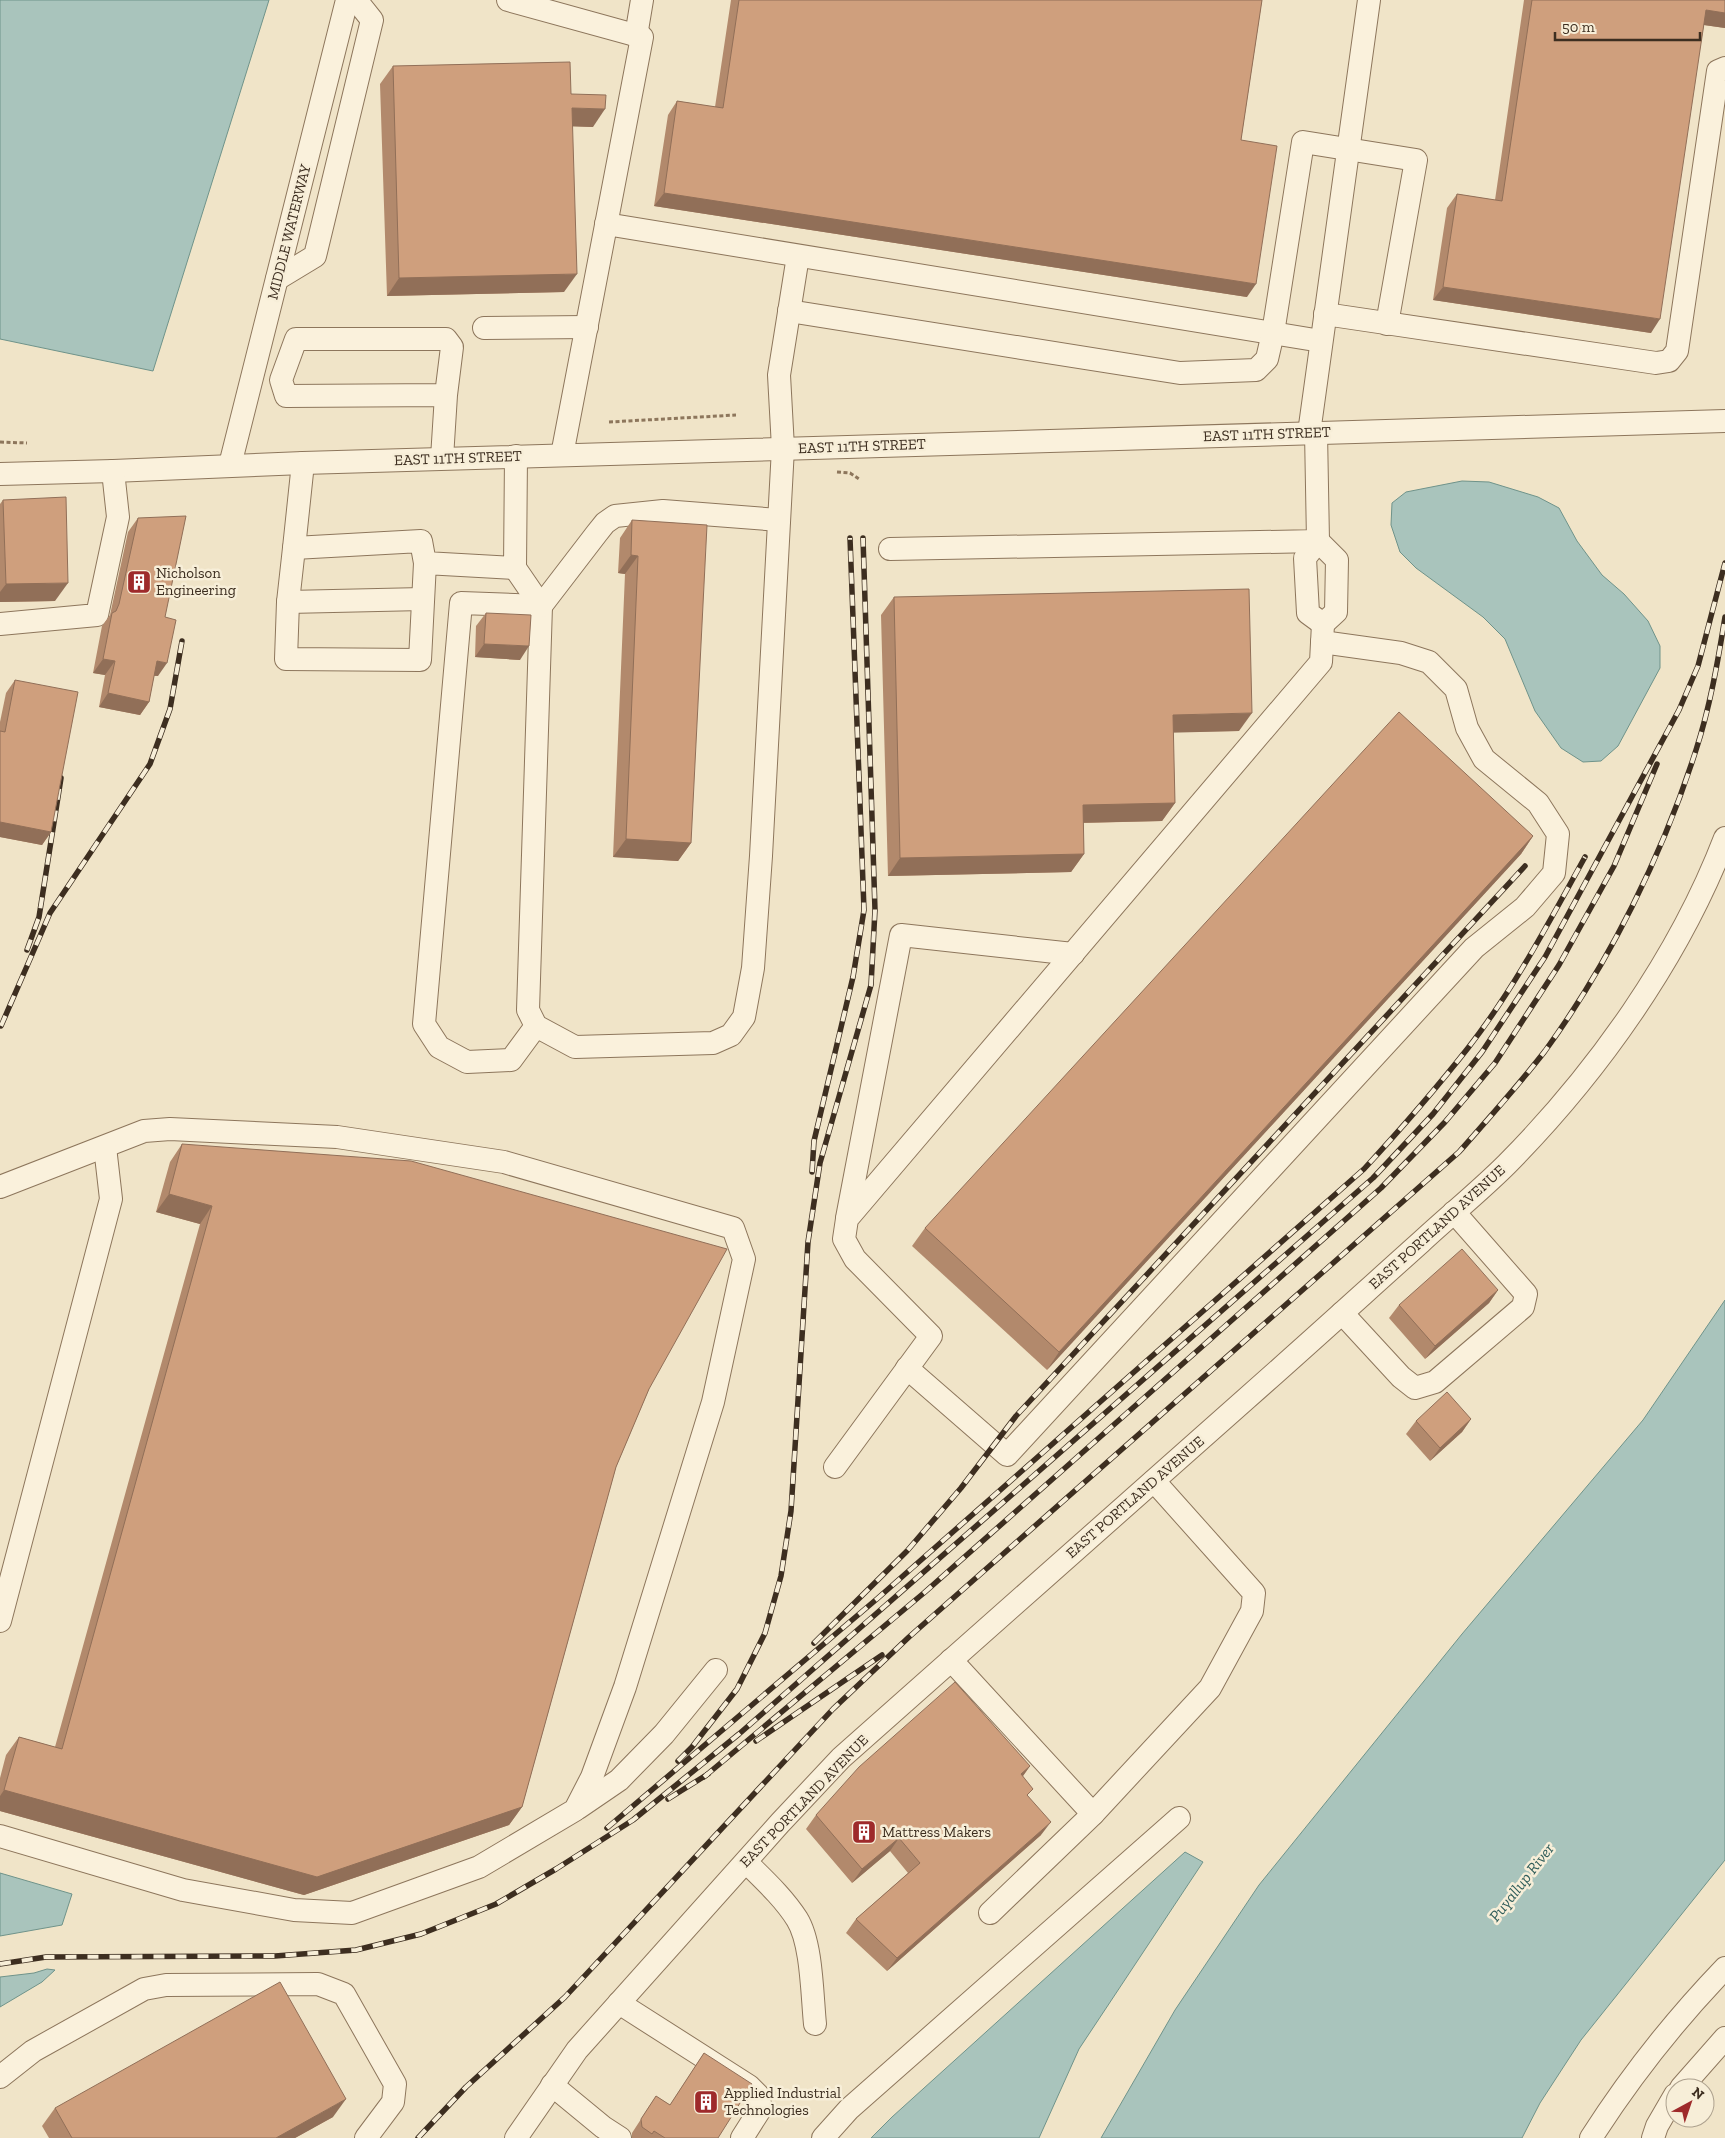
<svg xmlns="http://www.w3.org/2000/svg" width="1725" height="2138" font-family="'Zilla Slab',serif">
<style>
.water{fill:#a9c4bc;stroke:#6f938a}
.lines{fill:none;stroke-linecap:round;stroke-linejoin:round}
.minor-casing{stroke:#8d765c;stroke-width:24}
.path{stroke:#8d765c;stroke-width:3;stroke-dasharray:4 2.5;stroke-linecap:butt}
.minor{stroke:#faf1dc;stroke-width:22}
.rail-casing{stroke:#3d2e20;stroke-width:5.5}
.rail{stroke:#f7eed8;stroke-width:4;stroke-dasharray:11;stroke-linecap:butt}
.wall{fill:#b2896c}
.shaded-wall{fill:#916f58}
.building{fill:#cf9f7d;stroke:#916f58}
.labels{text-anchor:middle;stroke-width:5;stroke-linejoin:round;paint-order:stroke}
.street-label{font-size:15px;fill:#3d2e20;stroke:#f7eed8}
.poi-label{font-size:15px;fill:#3d2e20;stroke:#f7eed8;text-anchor:start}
.water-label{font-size:16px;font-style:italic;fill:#2f5d5a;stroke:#f7eed8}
</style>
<rect width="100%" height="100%" fill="#f0e4c8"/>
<g class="water">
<polygon points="0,0 269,0 153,371 0,339"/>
<polygon points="1462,481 1489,482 1538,497 1559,508 1577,541 1602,575 1624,594 1648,621 1660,646 1660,668 1618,746 1601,761 1583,762 1561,748 1535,711 1505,639 1483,617 1416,568 1400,552 1391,525 1392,503 1406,492"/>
<polygon points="1725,1300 1725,1860 1581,2040 1540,2103 1522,2138 1101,2138 1175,2010 1259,1885 1462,1634 1643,1420"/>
<polygon points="1185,1852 1203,1862 1079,2049 1039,2138 871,2138 892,2117"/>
<polygon points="0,1873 72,1894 62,1925 0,1936"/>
<polygon points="47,1969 55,1970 42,1982 0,2007 0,1977 34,1973"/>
</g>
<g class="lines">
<defs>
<g id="minor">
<polyline points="508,0 642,37 562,455"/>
<polyline points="636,36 642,0"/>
<polyline points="606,224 1321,341"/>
<polyline points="277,279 315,256 372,20 356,0"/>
<polyline points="789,311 1180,373 1256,370 1267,359 1273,333 1303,142 1416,160 1387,324"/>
<polyline points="1325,314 1656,363 1669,361 1677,351 1718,71 1725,68"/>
<polyline points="484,328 587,327"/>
<polyline points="1309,433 1369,0"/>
<polyline points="442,458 446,395 286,396 281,380 296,339 446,339 452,347 446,395"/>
<polyline points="230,465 347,0"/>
<polyline points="0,474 113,471 303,463 1725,421"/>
<polygon points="1318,541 1337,560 1336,612 1323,624 1308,613 1305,558"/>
<polyline points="294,548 303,463"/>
<polyline points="890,549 1318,541 1316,432"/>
<polyline points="425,563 420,660 286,659 288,602 294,548 421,541 425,563 515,568 516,456"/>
<polyline points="515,568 541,606 528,1010 536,1026 575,1047 713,1043 731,1035 744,1017 753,968 761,856 783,448 779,375 798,256"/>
<polyline points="288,602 423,599"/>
<polyline points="0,624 97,615 118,517 113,471"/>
<polyline points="536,1026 511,1060 467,1062 439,1047 424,1024 461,603 541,606 597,533 605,523 615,516 663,511 779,520"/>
<polyline points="0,1187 144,1131 170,1129 337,1137 504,1162 733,1228 744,1259 713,1402 625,1687 592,1777 575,1810 479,1867 352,1913 294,1910 183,1890 0,1836"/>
<polyline points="847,1218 901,935 1073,954"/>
<polyline points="1342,1313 1401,1377 1415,1388 1435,1382 1523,1307 1526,1294 1454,1212"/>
<polyline points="907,1368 1007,1455 1474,948 1525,907 1554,873 1558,834 1538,803 1484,759 1467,728 1456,689 1429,662 1401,653 1322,642"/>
<polyline points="835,1467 931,1336 855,1259 844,1239 847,1219 1321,662 1323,624"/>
<polyline points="0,1621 111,1199 105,1147"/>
<polyline points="951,1660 1093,1814"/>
<polyline points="578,1808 619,1780 664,1734 716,1670"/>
<path d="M746,1862c17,17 37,35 51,57 15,24 15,76 18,105"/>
<polyline points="990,1913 1093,1814 1210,1688 1252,1611 1254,1593 1154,1481"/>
<polyline points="619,2003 749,2086 758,2095 761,2108 742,2138"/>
<polyline points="0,2077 33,2051 144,1989 166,1985 318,1984 344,1994 395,2084 393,2102 366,2138"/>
<polyline points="552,2085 603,2127 620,2138"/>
<polyline points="1681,2088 1725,2038"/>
<path d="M516,2138l61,-88 203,-227 61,-65c135,-120 271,-240 406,-360 59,-52 116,-104 174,-156 28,-26 59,-51 86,-78 90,-91 172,-206 218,-326"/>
<polyline points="823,2138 849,2109 1179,1818"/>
<path d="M1591,2138c39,-61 84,-118 134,-170"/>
<polyline points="1653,2138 1657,2126 1675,2095"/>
</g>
</defs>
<use href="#minor" class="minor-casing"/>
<g class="path">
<polyline points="609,422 736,415"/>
<polyline points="0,442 27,443"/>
<polyline points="837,472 850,473 859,479"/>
</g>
<use href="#minor" class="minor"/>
<defs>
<g id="rail">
<polyline points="27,950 39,917 61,778"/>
<polyline points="1,1026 50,913 150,764 170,709 182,641"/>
<polyline points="812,1172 814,1141 853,977 864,910 850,538"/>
<polyline points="814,1643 907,1551 961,1488 1016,1416 1525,866"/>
<polyline points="756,1741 882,1655"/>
<polyline points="678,1761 692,1747 737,1689 765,1633 781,1576 791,1511 808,1242 820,1163 871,985 875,910 863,538"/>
<polyline points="704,1777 925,1592 1381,1188 1445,1122 1495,1063 1559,965 1614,866 1657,764"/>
<polyline points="668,1799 708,1774"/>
<path d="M607,1828l271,-230 486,-429c36,-39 71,-79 104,-121 46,-59 81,-126 117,-191"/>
<polyline points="0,1964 46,1957 275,1956 356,1950 421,1934 496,1904 556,1869 633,1820 739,1734 1373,1178 1433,1114 1482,1052 1545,957 1679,710 1698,666 1725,563"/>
<path d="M418,2138l48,-51 99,-90 268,-288 76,-72 550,-485c29,-33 59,-66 86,-101 64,-88 118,-197 151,-301 14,-43 22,-89 29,-133"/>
</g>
</defs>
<use href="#rail" class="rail-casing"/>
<use href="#rail" class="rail"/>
</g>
<g class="wall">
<polygon points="731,0 1262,0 1241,140 1247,297 654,206 668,115 677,101 715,107"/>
<polygon points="1524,0 1725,0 1725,28 1704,25 1651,333 1433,300 1447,208 1457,194 1495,200"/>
<polygon points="393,66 571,94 593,127 572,126 564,292 387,296 380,84"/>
<polygon points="3,500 55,601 0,602 0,504"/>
<polygon points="138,518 165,617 158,676 154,676 149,702 140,715 99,707 105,675 93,673 102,626 110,615 128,532"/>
<polygon points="632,520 691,843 678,861 613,857 625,574 618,573 620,538"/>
<polygon points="894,597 1239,731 1173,732 1175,803 1162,821 1083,823 1084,854 1071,872 888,876 881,615"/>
<polygon points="486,613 520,660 475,657 476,626"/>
<polygon points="15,680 51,832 42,845 0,837 0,722 6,693"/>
<polygon points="1533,836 1521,854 1047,1370 912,1246 925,1228"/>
<polygon points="182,1144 649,1389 616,1467 522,1807 509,1825 304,1895 0,1811 0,1778 6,1755 19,1737 55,1747 200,1224 156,1212 170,1162"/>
<polygon points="1498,1290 1489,1303 1425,1359 1389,1318 1399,1305"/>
<polygon points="1471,1419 1462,1432 1430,1461 1406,1434 1416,1421"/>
<polygon points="1030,1766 1023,1776 1028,1797 1041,1835 887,1971 846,1933 856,1919 908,1873 890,1851 852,1883 806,1829 816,1815"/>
<polygon points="704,2053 718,2138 632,2138 632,2133 656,2096 670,2105"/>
<polygon points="55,2108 333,2117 295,2138 49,2138 42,2126"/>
</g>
<g class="shaded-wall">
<polygon points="1706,10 1725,13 1725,28 1697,24"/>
<polygon points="572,108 605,109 593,127 559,126"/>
<polygon points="664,193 1256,284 1247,297 654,206"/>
<polygon points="577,274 564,292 387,296 399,278"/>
<polygon points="1443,287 1660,319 1651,333 1433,300"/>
<polygon points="631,555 638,556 625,574 618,573"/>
<polygon points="68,583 55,601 0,602 0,592 6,584"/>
<polygon points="484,644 529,646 520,660 475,657"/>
<polygon points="103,659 115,661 105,675 93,673"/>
<polygon points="157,661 167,663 158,676 148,675"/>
<polygon points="108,693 149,702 140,715 99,707"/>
<polygon points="1252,713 1239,731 1160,733 1173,715"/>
<polygon points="1175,803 1162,821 1070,823 1083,805"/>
<polygon points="0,822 51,832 42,845 0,837"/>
<polygon points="1533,836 1521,854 1047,1370 1059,1352"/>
<polygon points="626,839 691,843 678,861 613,857"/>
<polygon points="1084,854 1071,872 888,876 900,858"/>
<polygon points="169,1194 212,1206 200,1224 156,1212"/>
<polygon points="1498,1290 1489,1303 1425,1359 1435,1346"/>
<polygon points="1471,1419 1462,1432 1430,1461 1440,1448"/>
<polygon points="1030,1766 1020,1780 1021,1774"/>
<polygon points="4,1790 522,1807 509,1825 304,1895 0,1811 0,1796"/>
<polygon points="1051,1822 1041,1835 887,1971 897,1958"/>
<polygon points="899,1838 890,1851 852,1883 862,1869"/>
<polygon points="346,2099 333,2117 295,2138 276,2138"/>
</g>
<g class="building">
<polygon points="739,0 1262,0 1241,140 1277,146 1256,284 664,193 677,101 723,108"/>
<polygon points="1532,0 1725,0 1725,13 1706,10 1660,319 1443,287 1457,194 1502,201"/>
<polygon points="570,62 571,94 606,95 605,109 572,108 577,274 399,278 393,66"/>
<polygon points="66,497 68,583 6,584 3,500"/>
<polygon points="186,516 165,617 176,620 167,663 157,661 149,702 108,693 115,661 103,659 112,613 116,611 119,604 138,518"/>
<polygon points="632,520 707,525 691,843 626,839 638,556 631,555"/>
<polygon points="1249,589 1252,713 1173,715 1175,803 1083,805 1084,854 900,858 894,597"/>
<polygon points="486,613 531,615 529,646 484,644"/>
<polygon points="15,680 78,692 51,832 0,822 0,731 5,732"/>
<polygon points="1399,712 1533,836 1059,1352 925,1228"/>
<polygon points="182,1144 411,1161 727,1249 649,1389 616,1467 522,1807 317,1877 4,1790 19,1737 62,1749 212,1206 169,1194"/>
<polygon points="1462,1249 1498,1290 1435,1346 1399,1305"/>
<polygon points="1447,1392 1471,1419 1440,1448 1416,1421"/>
<polygon points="955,1682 1030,1766 1021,1774 1033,1789 1027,1795 1051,1822 897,1958 856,1919 920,1863 899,1838 862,1869 816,1815 859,1767"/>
<polygon points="280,1982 346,2099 276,2138 72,2138 55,2108"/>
<polygon points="704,2053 752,2084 718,2138 665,2138 654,2131 652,2134 642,2127 641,2119 656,2096 670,2105"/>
</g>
<defs>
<symbol id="building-square" viewBox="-11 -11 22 22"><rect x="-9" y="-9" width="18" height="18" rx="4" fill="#9e2a2b" stroke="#f7eed8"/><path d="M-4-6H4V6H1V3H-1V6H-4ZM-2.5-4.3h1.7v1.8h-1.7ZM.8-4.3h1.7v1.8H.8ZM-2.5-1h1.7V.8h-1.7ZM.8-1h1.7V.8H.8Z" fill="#fff"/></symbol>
</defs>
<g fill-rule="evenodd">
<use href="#building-square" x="125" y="568" width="28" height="28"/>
<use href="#building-square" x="850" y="1818" width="28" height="28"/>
<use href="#building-square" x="692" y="2088" width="28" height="28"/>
</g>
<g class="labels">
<g class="street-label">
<text transform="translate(289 232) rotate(-76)" y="5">MIDDLE WATERWAY</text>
<text transform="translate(1267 434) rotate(-2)" y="5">EAST 11TH STREET</text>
<text transform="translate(862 446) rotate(-2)" y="5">EAST 11TH STREET</text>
<text transform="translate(458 458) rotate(-2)" y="5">EAST 11TH STREET</text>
<text transform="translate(1437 1227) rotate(-42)" y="5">EAST PORTLAND AVENUE</text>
<text transform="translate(1135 1497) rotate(-41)" y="5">EAST PORTLAND AVENUE</text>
<text transform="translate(804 1801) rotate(-46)" y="5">EAST PORTLAND AVENUE</text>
</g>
<g class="poi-label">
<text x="156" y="578">Nicholson<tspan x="156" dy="17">Engineering</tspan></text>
<text x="882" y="1837">Mattress Makers</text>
<text x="724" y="2098">Applied Industrial<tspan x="724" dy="17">Technologies</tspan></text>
</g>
<g class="water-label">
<text transform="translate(1521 1882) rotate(-52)" y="6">Puyallup River</text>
</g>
</g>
<g transform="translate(1690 2103) rotate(40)"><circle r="24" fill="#f7eed8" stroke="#ada18e"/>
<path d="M0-4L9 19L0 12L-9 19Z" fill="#9e2a2b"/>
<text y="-8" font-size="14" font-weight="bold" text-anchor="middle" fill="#3d2e20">N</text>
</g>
<path d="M1555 32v8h145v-8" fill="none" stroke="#3d2e20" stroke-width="2.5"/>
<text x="1562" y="32" font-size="15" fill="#3d2e20" stroke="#f7eed8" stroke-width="4" paint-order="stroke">50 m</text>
</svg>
